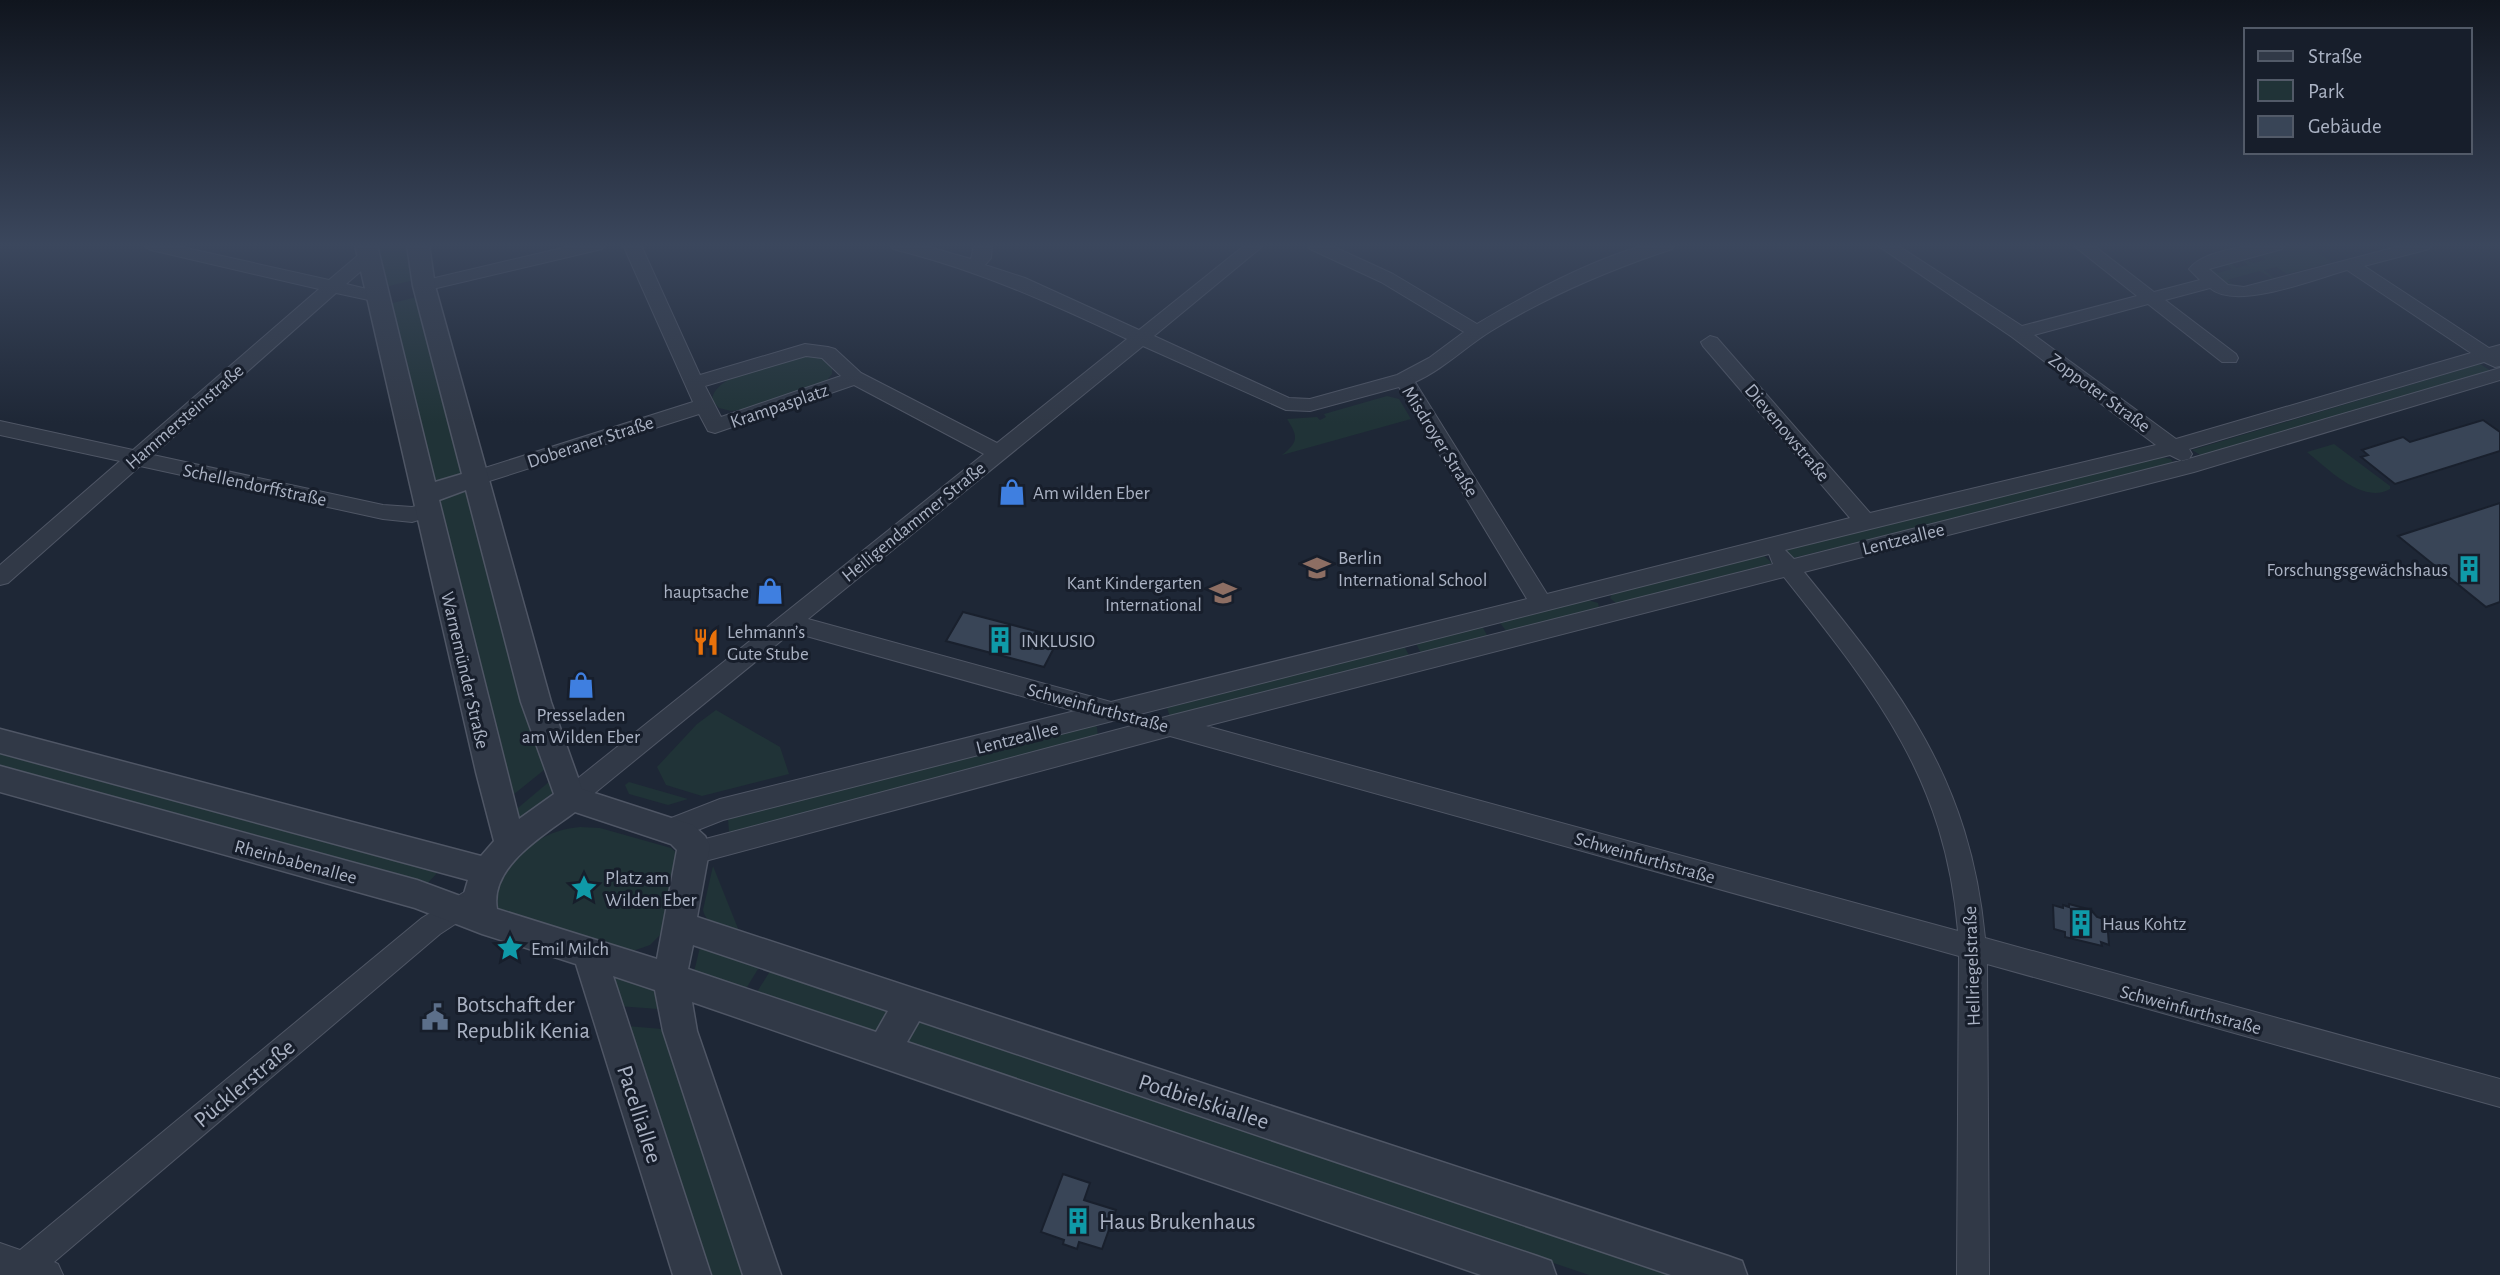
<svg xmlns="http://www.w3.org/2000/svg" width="2500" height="1275" font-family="'Alegreya Sans',sans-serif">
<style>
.green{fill:#203337}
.building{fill:#394557;stroke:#19202d;stroke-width:2}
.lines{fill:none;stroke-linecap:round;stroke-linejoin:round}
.minor-casing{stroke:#4f5665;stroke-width:2}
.tertiary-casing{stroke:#4f5665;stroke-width:3}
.minor{fill:#313947;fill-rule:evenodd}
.tertiary{fill:#313947;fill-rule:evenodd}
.labels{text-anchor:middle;stroke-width:6;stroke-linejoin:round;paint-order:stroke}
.street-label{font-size:19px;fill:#abb3c4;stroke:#171e2b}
.poi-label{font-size:19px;fill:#abb3c4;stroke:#171e2b;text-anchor:start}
.near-poi-label{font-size:23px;fill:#abb3c4;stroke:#171e2b;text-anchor:start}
.near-street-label{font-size:23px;fill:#abb3c4;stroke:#171e2b}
</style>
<rect width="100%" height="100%" fill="#1e2736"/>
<g class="green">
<polygon points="374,245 412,245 414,280 385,287"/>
<polygon points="2292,245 2306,245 2332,262 2287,274 2276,267 2264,270 2274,278 2271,278 2260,271 2227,280 2236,287 2207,273 2208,266 2218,273 2232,269 2223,262 2227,261 2237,268 2248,265 2240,258 2253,263 2266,260 2258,254"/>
<polygon points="420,296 466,472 432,482 389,304"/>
<path d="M819,355l13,11v8l-7,9 -79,26 -15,2 -12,-3 -7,-8c1,-28 83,-44 107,-45z"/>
<polygon points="2480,364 2491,371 2202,456 2192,450"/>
<path d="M1387,396l12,3 12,20 -129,36c17,-13 16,-19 5,-36l30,-2 3,3 6,-3 -2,-3z"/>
<path d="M2334,444l56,42v3c-27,16 -63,-21 -83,-37z"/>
<polygon points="2162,457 2171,459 2174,464 1793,558 1785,550 1978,500"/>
<polygon points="469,490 544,770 508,799 437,500"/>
<polygon points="1763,555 1772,563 1617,604 1610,598 1612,594"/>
<polygon points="1588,600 1598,603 1599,607 1507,632 1500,623"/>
<polygon points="1479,626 1483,628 1487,635 1485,637 1421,654 1416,643"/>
<polygon points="1404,646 1410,657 1170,717 1167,708"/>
<polygon points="716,710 780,747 789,774 702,796 666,785 657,767 697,724"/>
<polygon points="1094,725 1097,727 1098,737 729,832 728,819"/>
<polygon points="0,750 440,870 424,887 0,770"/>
<polygon points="550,781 555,791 517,822 512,813"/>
<polygon points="629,782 688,799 668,805 629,794 625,785"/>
<path d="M580,827l20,1 71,20 7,6 -17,80 -11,11 -20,7 -132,-40 -9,-14c23,-37 44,-67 91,-71z"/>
<path d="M713,866l28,70c-14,-6 -35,-10 -38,-26z"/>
<polygon points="700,947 761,964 744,992 694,972"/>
<polygon points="772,968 896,1010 885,1036 755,995"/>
<polygon points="615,976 654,989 658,1009 618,1006 612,979"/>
<polygon points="918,1021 1682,1275 1589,1275 906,1045"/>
<polygon points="627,1026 662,1029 745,1275 707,1275"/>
</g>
<g class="building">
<polygon points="2483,420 2500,432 2500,451 2395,484 2361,457 2368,455 2362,450 2403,437 2410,442"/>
<polygon points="2500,503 2500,602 2486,607 2398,536"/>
<polygon points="963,612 1051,635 1056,644 1044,667 946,641"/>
<polygon points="2069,904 2091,910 2097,917 2107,920 2109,945 2101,942 2102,946 2065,937 2065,932 2054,929 2053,905 2063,908 2063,905 2069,907"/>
<polygon points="1063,1174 1090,1183 1084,1200 1116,1210 1102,1249 1079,1242 1077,1249 1063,1244 1064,1240 1041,1232"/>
</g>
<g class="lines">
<defs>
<g id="minor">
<polygon points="142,245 173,245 329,280 362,252 374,252 377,256 374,260 346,284 384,293 387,297 384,301 378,302 336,293 153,455 383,505 412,507 428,503 435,505 438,510 435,515 412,522 383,519 140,466 8,583 0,585 0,565 120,461 0,435 0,421 133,450 319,289 151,250"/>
<polygon points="575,245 605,245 602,249 424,291 415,286 418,282"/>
<path d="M623,245h18l59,130 105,-31 23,3 7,2 26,24 136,70 130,-104c-79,-37 -149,-69 -234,-90l-3,-4h32l49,14 3,-14h18l-1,13 -6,7 40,13 114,52 106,-85h19l-110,91 135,62 21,1 87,-24 32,-17 35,-26 -83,-50 -71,-33 -3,-4h23l63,29 84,50c45,-27 120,-68 171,-79 8,-1 18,0 27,0l-3,4c-63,21 -124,47 -181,82 -26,16 -47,38 -76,51l132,212 303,-76 -147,-172 -2,-4 9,-6 7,2 153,175 286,-68 -144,-108 -135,-92h20l125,81 115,-30 -64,-51h20l61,47 46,-12 -11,-11c16,-21 71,-25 96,-24l-3,4 -73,20 19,16 16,2 160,-42h28l-3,4 -65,17 125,82 11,-3v21l-5,1 -11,-5 -295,87 3,5 -3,5 -7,2 -12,-6 -385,95 9,9 398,-101 308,-90v12l-306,92 -390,100c98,120 166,207 181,366l515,141v28l-513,-143 2,311h-32l2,-319 -789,-220 -476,128 -9,-3 -4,-8 4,-8 9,-3 475,-126 604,-152 -4,-10 -1046,266 -53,21 -9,-3 -4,-8 4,-8 59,-23 355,-88 -283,-79 -212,173 -9,3 -9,-3 -3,-7 3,-7 422,-337 -130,-69 -139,48 -7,-2 -9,-17 -216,69h-14l-3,-5 3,-5 224,-71zM2347,270l124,83 -295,86 -142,-104 114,-31 74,58h14l2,-4 -2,-4 -71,-54 45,-12c26,23 105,-9 137,-18zM1143,346l143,64 24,1 89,-24 128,212 -416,103 -303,-83zM806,356l16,2 19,18 -120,41 -16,-31zM1784,577c92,116 161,201 174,354l-752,-205z"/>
<polygon points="466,891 475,895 479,903 475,911 440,934 54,1262 58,1264 63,1275 0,1275 0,1243 20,1250 422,918"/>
</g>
<path id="tertiary" d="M355,245h22l58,237 27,-8 -49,-188 -6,-41h22l6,41 116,416 31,87 111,36 12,11 5,10 -13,71 1031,339 14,5 5,14h-76l-752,-254 -12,21 630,214 14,5 5,14h-75l-789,-273 5,29 84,244h-38l-80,-244 -8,-41 -42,-14 98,299h-38l-97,-311 -94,-30 -67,-26 -415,-116v-26l417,114 46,17 5,-17 -468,-127v-24l481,127 13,-15 -18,-69zM466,490l55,212 33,92 -35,25 -80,-319zM575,812l96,32 6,6 -20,109 -160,-50c-8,-43 49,-75 78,-97zM693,945l195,66 -12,21 -188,-63z"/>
</defs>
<use href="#minor" class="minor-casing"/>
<use href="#tertiary" class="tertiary-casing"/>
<use href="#minor" class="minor"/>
<use href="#tertiary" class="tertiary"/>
</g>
<linearGradient id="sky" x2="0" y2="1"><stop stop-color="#10151e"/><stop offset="0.58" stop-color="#3b475d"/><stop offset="1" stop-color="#3b475d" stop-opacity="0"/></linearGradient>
<rect width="2500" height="423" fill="url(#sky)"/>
<defs>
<symbol id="shop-bare" viewBox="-9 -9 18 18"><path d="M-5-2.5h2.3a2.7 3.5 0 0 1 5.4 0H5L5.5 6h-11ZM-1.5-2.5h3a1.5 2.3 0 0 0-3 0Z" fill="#3f7fe0" stroke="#171e2b" stroke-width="2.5" paint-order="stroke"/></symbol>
<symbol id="school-bare" viewBox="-9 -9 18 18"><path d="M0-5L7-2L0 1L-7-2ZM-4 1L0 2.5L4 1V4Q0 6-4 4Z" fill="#8d6e63" stroke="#171e2b" stroke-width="2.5" paint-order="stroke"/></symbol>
<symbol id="building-bare" viewBox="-9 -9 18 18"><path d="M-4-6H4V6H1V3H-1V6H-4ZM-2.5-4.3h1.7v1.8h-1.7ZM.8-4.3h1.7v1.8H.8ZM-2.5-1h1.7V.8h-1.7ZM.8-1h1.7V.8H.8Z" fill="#0f9aa8" stroke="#171e2b" stroke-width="2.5" paint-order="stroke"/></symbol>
<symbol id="restaurant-bare" viewBox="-9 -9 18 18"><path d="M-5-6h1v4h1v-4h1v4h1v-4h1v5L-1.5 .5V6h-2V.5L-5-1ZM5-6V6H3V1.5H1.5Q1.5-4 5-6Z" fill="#e8710a" stroke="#171e2b" stroke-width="2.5" paint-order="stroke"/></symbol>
<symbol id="sight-bare" viewBox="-9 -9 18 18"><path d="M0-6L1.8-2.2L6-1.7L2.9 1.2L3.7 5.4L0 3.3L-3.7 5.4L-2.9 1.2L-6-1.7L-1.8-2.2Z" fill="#0f9aa8" stroke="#171e2b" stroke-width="2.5" paint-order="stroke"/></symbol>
<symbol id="civic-bare" viewBox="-9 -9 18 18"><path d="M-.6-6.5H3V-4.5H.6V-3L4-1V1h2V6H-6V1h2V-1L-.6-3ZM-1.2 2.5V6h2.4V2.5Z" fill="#5c6f8a" stroke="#171e2b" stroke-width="2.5" paint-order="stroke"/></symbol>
</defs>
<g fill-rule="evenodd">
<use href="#shop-bare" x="993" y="473" width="38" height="38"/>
<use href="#school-bare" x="1298" y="549" width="38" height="38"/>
<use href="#building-bare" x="2450" y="550" width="38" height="38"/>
<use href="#shop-bare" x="751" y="572" width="38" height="38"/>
<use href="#school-bare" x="1204" y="574" width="38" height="38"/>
<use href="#building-bare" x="981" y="621" width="38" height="38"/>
<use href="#restaurant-bare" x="687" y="623" width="38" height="38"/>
<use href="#shop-bare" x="562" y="666" width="38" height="38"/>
<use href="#sight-bare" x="565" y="869" width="38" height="38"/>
<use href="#building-bare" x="2062" y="904" width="38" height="38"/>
<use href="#sight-bare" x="491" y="929" width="38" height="38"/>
<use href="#civic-bare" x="416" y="998" width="38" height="38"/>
<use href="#building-bare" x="1059" y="1202" width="38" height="38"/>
</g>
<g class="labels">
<g class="street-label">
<text transform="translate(2100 392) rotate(36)" y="7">Zoppoter Straße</text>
<text transform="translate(779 405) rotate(-19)" y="7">Krampasplatz</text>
<text transform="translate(184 416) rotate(-41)" y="7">Hammersteinstraße</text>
<text transform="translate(1788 432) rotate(50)" y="7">Dievenowstraße</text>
<text transform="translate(590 441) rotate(-18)" y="7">Doberaner Straße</text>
<text transform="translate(1441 441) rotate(58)" y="7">Misdroyer Straße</text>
<text transform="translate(255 484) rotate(12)" y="7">Schellendorffstraße</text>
<text transform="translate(913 521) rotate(-39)" y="7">Heiligendammer Straße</text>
<text transform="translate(1903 538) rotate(-14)" y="7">Lentzeallee</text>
<text transform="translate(466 670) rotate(77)" y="7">Warnemünder Straße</text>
<text transform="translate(1098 707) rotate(15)" y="7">Schweinfurthstraße</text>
<text transform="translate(1017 737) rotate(-14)" y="7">Lentzeallee</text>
<text transform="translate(1645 857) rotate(16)" y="7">Schweinfurthstraße</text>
<text transform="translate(296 861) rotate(15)" y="7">Rheinbabenallee</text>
<text transform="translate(1971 966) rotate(-92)" y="7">Hellriegelstraße</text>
<text transform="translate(2191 1009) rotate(15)" y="7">Schweinfurthstraße</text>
</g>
<g class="poi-label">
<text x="1033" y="499">Am wilden Eber</text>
<text x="1338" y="564">Berlin<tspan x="1338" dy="22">International School</tspan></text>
<text x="2448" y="576" text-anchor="end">Forschungsgewächshaus</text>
<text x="1202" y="589" text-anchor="end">Kant Kindergarten<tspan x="1202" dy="22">International</tspan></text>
<text x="749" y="598" text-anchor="end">hauptsache</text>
<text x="727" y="638">Lehmann’s<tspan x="727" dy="22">Gute Stube</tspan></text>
<text x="1021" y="647">INKLUSIO</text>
<text x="581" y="721" text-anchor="middle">Presseladen<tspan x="581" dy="22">am Wilden Eber</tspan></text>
<text x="605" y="884">Platz am<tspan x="605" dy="22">Wilden Eber</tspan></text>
<text x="2102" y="930">Haus Kohtz</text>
<text x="531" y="955">Emil Milch</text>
</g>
<g class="near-poi-label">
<text x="456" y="1012">Botschaft der<tspan x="456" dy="26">Republik Kenia</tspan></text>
<text x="1099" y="1229">Haus Brukenhaus</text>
</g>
<g class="near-street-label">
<text transform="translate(244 1083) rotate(-40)" y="8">Pücklerstraße</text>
<text transform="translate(1204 1101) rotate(18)" y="8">Podbielskiallee</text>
<text transform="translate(640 1114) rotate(72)" y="8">Pacelliallee</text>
</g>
</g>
<rect x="2244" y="28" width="228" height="126" fill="#171e2b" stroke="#525a68" stroke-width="2"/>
<rect x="2258" y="51" width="35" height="10" fill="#313947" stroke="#525a68" stroke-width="2"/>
<text x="2308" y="63" font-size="21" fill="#abb3c4">Straße</text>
<rect x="2258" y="80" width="35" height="21" fill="#203337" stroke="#525a68" stroke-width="2"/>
<text x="2308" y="98" font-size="21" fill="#abb3c4">Park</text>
<rect x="2258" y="116" width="35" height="21" fill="#394557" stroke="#525a68" stroke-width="2"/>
<text x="2308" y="133" font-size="21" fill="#abb3c4">Gebäude</text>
</svg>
